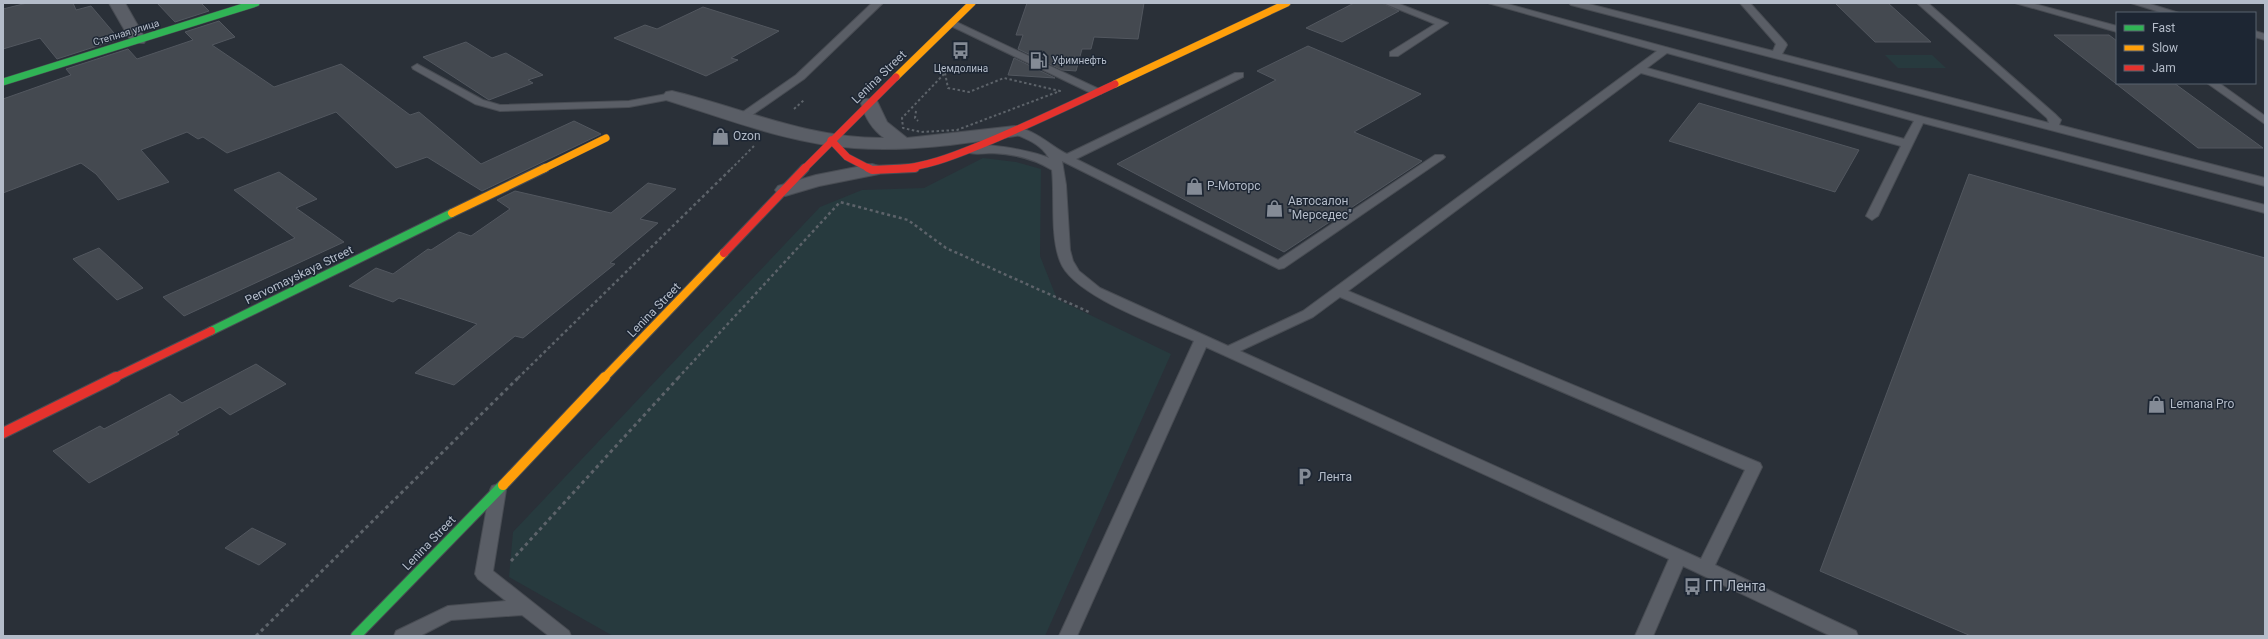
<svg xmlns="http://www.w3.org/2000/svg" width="2268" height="639" font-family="Roboto,sans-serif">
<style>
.green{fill:#273a3e}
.building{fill:#444950;stroke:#52575f}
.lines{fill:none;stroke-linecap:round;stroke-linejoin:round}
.lane-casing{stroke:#484c53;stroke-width:2}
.street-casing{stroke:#484c53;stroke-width:2}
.fast-far2-casing{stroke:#484c53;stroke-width:8}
.fast-far1-casing{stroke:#484c53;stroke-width:10}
.fast-casing{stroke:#484c53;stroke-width:12}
.slow-far2-casing{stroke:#484c53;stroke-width:8}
.slow-far1-casing{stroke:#484c53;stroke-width:10}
.slow-casing{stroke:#484c53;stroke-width:12}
.jam-far2-casing{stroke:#484c53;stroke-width:8}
.jam-far1-casing{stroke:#484c53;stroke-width:10}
.jam-casing{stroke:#484c53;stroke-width:12}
.path-far2{stroke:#5d636a;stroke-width:2;stroke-dasharray:2.5 2.5;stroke-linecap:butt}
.path-far1{stroke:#5d636a;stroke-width:2.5;stroke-dasharray:3 3;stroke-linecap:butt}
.path{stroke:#5d636a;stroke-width:3;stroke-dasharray:3.5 3.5;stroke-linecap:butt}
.lane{fill:#5a5e66;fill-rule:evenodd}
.street{fill:#5a5e66;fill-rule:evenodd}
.fast-far2{stroke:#30b455;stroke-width:7}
.fast-far1{stroke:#30b455;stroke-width:8}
.fast{stroke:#30b455;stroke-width:10}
.slow-far2{stroke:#ff9f0a;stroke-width:7}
.slow-far1{stroke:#ff9f0a;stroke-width:8}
.slow{stroke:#ff9f0a;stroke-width:10}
.jam-far2{stroke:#e5322d;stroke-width:7}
.jam-far1{stroke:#e5322d;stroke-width:8}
.jam{stroke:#e5322d;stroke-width:10}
.labels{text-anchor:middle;stroke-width:3;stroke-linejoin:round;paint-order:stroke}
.far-street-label{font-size:10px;fill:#b4bcc9;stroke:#1d2633}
.far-poi-label{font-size:10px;fill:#b4bcc9;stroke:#1d2633;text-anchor:start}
.street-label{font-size:12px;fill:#b4bcc9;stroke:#1d2633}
.poi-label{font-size:12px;fill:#b4bcc9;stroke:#1d2633;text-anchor:start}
.near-poi-label{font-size:14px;fill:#b4bcc9;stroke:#1d2633;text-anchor:start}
</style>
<rect width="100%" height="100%" fill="#2a3038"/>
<g class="green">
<polygon points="1885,55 1932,55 1946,68 1898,68"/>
<polygon points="983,158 1016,162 1041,169 1040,256 1057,299 1171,354 1045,636 613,636 509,577 513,532 820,207 862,190 924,188"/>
</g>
<g class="building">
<polygon points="27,3 73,3 76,10 91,6 119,39 57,59 40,38 3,49 3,9"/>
<polygon points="157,3 201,3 209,11 175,22"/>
<polygon points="1027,3 1144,3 1138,39 1094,37 1091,49 1082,49 1076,71 1062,70 1018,49 1023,35 1016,35"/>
<polygon points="1354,3 1382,3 1399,11 1342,42 1306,28"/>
<polygon points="1835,3 1888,3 1931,42 1875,42"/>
<polygon points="703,7 779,31 731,58 738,60 706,76 614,38 645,25 657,29"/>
<polygon points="219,21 235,37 212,45 274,87 341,64 410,115 419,112 481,164 574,121 601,134 482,191 427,157 396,168 336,112 227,153 203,137 198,139 187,132 141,150 169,182 118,200 96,174 81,163 3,193 3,99 71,75 66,69 128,49 137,59 193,40 185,32"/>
<polygon points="2054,35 2109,35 2117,41 2117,83 2174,83 2263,148 2198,148"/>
<polygon points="466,42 492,58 506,53 543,75 528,80 533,83 489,100 423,57"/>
<polygon points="1308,46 1421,94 1354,132 1422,161 1284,252 1117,164 1276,80 1257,71"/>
<polygon points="1014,58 1055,78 1008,75"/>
<polygon points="1699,103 1859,150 1835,192 1669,141"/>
<polygon points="279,172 317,199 296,208 344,242 184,316 163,297 295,238 234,190"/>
<polygon points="1969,174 2265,258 2265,636 1971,636 1820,571"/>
<polygon points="648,183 676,189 640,219 658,223 610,263 615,264 523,338 515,336 454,385 415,373 477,324 399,298 393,302 349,286 376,268 393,274 428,249 431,250 459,232 471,236 510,209 497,200 515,191 611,213"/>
<polygon points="99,248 143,288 117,300 73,259"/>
<polygon points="256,364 286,384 230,415 220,407 176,432 179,434 89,483 53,451 100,426 104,429 170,394 182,403"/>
<polygon points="252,528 286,544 259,565 225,548"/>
</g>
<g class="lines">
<defs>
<g id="lane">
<polygon points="872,3 883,3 804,79 745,120 737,120 735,118 737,116 796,75"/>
<polygon points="1383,3 1397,3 1448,23 1398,56 1390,56 1390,52 1435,24"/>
<path d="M1488,3h16l420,114 341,88v8l-342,-90 -45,93 -6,4 -6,-4 35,-70 -260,-73 -293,218 412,172 2,4 -47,98 141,66 2,5h-27l-148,-70 -30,70h-18l34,-77 -463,-212 -129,289h-18l135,-295c-33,-15 -122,-45 -134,-80 -10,-26 -5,-63 -8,-91 -19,-12 -38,-16 -60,-17 -7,0 -22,3 -27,-3 9,-12 71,2 84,8 -8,-14 -23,-20 -38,-25l-2,-2 2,-2c19,-5 40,18 56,25l168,-81h8v4l-167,82 202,101 157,-105h8l2,2 -2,2 -159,109 -5,1 -217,-108 4,24 4,65 3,11 6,10 21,17 128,58 75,-35 354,-260zM1667,53l247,68 -10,18 -257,-71zM1340,297l405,173 -44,89 -461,-208 73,-34z"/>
<polygon points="1569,3 1585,3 1773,51 1776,44 1740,3 1750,3 1786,43 1787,45 1782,54 2049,123 2047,118 1917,3 1928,3 2055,114 2061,120 2059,125 2265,178 2265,186 1571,5"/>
<polygon points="2015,3 2031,3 2117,26 2117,32"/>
<polygon points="2131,3 2147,3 2179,13 2163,13"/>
<polygon points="952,20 1101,90 1102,92 1101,94 1093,94 949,25 949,21"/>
<polygon points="2255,31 2265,34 2265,40 2255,37"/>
<polygon points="417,64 483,100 500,105 629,101 672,93 677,96 672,99 629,107 500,111 475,104 413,69 412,67"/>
<polygon points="2207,83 2219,83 2265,116 2265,124"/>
<polygon points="498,484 504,486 506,490 493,571 569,631 571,636 549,636 522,615 451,620 420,636 394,636 396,631 448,606 506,601 478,579 475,574 490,490 492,486"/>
</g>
<g id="street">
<polygon points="109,3 125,3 146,40 144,43 132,43"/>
<path d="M672,91c71,17 137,48 212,47 -12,-9 -19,-20 -23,-35l3,-4h12l11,23 20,16 108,-12 6,1 3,4 -3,4 -6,1c-53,8 -107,16 -161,12 -64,-4 -127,-29 -188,-48l-3,-4 3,-4z"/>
<polygon points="872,164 879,166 881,170 879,174 819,186 785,196 778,194 775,190 778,186 816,175"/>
</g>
<polyline id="fast-far2" points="3,82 256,3"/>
<polyline id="fast-far1" points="211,331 452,213"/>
<polyline id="fast" points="356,636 503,485"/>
<g id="slow-far2">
<polyline points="896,77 972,3"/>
<polyline points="1115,84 1287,3"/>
<polyline points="543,169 606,138"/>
</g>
<g id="slow-far1">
<polyline points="452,213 545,168"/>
<polyline points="604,378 724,253"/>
</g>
<polyline id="slow" points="503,485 605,377"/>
<g id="jam-far2">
<polyline points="831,140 847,157 870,169"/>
<polyline points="804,169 896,77"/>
<path d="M896,169c29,-2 55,-12 82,-23 47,-19 92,-41 137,-62"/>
</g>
<g id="jam-far1">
<polyline points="868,168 872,170 915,168"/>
<polyline points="724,253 805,168"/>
<polyline points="114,378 211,331"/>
</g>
<polyline id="jam" points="3,433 116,377"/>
</defs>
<use href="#lane" class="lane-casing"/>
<use href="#street" class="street-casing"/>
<use href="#fast-far2" class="fast-far2-casing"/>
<use href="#fast-far1" class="fast-far1-casing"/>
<use href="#fast" class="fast-casing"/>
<use href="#slow-far2" class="slow-far2-casing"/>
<use href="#slow-far1" class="slow-far1-casing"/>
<use href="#slow" class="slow-casing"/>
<use href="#jam-far2" class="jam-far2-casing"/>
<use href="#jam-far1" class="jam-far1-casing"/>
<use href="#jam" class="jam-casing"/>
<g class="path-far2">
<polygon points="945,73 948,88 969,92 1004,78 1060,91 957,130 921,132 903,128 902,118"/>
<polyline points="794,109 804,100"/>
<polyline points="916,111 915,118 918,121"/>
<polyline points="731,169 755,145"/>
</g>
<g class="path-far1">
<polyline points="518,378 732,168"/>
<polyline points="678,378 840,202 908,220 946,248 1089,312"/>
</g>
<g class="path">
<polyline points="511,561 679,377"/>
<polyline points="256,636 519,377"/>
</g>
<use href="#lane" class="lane"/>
<use href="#street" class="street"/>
<use href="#fast-far2" class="fast-far2"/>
<use href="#fast-far1" class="fast-far1"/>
<use href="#fast" class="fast"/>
<use href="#slow-far2" class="slow-far2"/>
<use href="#slow-far1" class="slow-far1"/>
<use href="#slow" class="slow"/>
<use href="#jam-far2" class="jam-far2"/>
<use href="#jam-far1" class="jam-far1"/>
<use href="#jam" class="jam"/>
</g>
<defs>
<symbol id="bus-bare" viewBox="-9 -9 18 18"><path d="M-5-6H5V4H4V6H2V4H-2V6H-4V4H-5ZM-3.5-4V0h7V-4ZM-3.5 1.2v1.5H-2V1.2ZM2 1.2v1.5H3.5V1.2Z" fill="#848b96" stroke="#1d2633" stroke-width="2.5" paint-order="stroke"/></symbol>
<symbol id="fuel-bare" viewBox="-9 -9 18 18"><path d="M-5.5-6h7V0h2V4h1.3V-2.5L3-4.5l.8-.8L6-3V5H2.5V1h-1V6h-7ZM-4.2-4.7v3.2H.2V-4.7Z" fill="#848b96" stroke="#1d2633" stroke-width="2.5" paint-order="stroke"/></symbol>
<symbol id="shop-bare" viewBox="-9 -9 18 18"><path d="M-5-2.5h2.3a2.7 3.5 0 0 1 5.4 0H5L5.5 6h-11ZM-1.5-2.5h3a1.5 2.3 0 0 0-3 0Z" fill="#848b96" stroke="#1d2633" stroke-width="2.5" paint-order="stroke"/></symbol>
<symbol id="parking-bare" viewBox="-9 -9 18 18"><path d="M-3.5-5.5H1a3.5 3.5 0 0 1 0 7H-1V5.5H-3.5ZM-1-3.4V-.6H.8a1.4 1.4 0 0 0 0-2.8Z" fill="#848b96" stroke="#1d2633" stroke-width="2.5" paint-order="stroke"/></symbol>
</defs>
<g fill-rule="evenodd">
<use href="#bus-bare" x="948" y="38" width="25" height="25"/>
<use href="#fuel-bare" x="1026" y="48" width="25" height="25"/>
<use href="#shop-bare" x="708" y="124" width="25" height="25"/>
<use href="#shop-bare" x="1182" y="174" width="25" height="25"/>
<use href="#shop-bare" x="1262" y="196" width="25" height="25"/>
<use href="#shop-bare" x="2144" y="392" width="25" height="25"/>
<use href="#parking-bare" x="1292" y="464" width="25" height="25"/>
<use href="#bus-bare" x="1680" y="574" width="25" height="25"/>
</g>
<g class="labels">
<g class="far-street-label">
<text transform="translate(126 32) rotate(-17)" y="4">Степная улица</text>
</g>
<g class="far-poi-label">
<text x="1052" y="64">Уфимнефть</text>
<text x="961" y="72" text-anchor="middle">Цемдолина</text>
</g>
<g class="street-label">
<text transform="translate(879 77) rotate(-44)" y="4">Lenina Street</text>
<text transform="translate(299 275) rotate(-26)" y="4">Pervomayskaya Street</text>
<text transform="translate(654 310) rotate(-46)" y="4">Lenina Street</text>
<text transform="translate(429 543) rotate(-46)" y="4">Lenina Street</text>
</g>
<g class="poi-label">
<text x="733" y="140">Ozon</text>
<text x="1207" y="190">Р-Моторс</text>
<text x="1288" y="205">Автосалон<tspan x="1288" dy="14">"Мерседес"</tspan></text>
<text x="2170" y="408">Lemana Pro</text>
<text x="1318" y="481">Лента</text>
</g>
<g class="near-poi-label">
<text x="1705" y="591">ГП Лента</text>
</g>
</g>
<rect width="2268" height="639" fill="none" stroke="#b4bcc9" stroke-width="8"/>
<rect x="2116" y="12" width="140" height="72" fill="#1d2633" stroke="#59626f"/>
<rect x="2124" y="25" width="20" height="6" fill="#30b455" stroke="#59626f"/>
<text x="2152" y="32" font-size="12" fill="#b4bcc9">Fast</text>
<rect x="2124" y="45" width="20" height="6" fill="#ff9f0a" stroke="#59626f"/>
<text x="2152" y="52" font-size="12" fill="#b4bcc9">Slow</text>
<rect x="2124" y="65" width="20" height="6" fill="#e5322d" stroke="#59626f"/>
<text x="2152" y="72" font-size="12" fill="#b4bcc9">Jam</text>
</svg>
